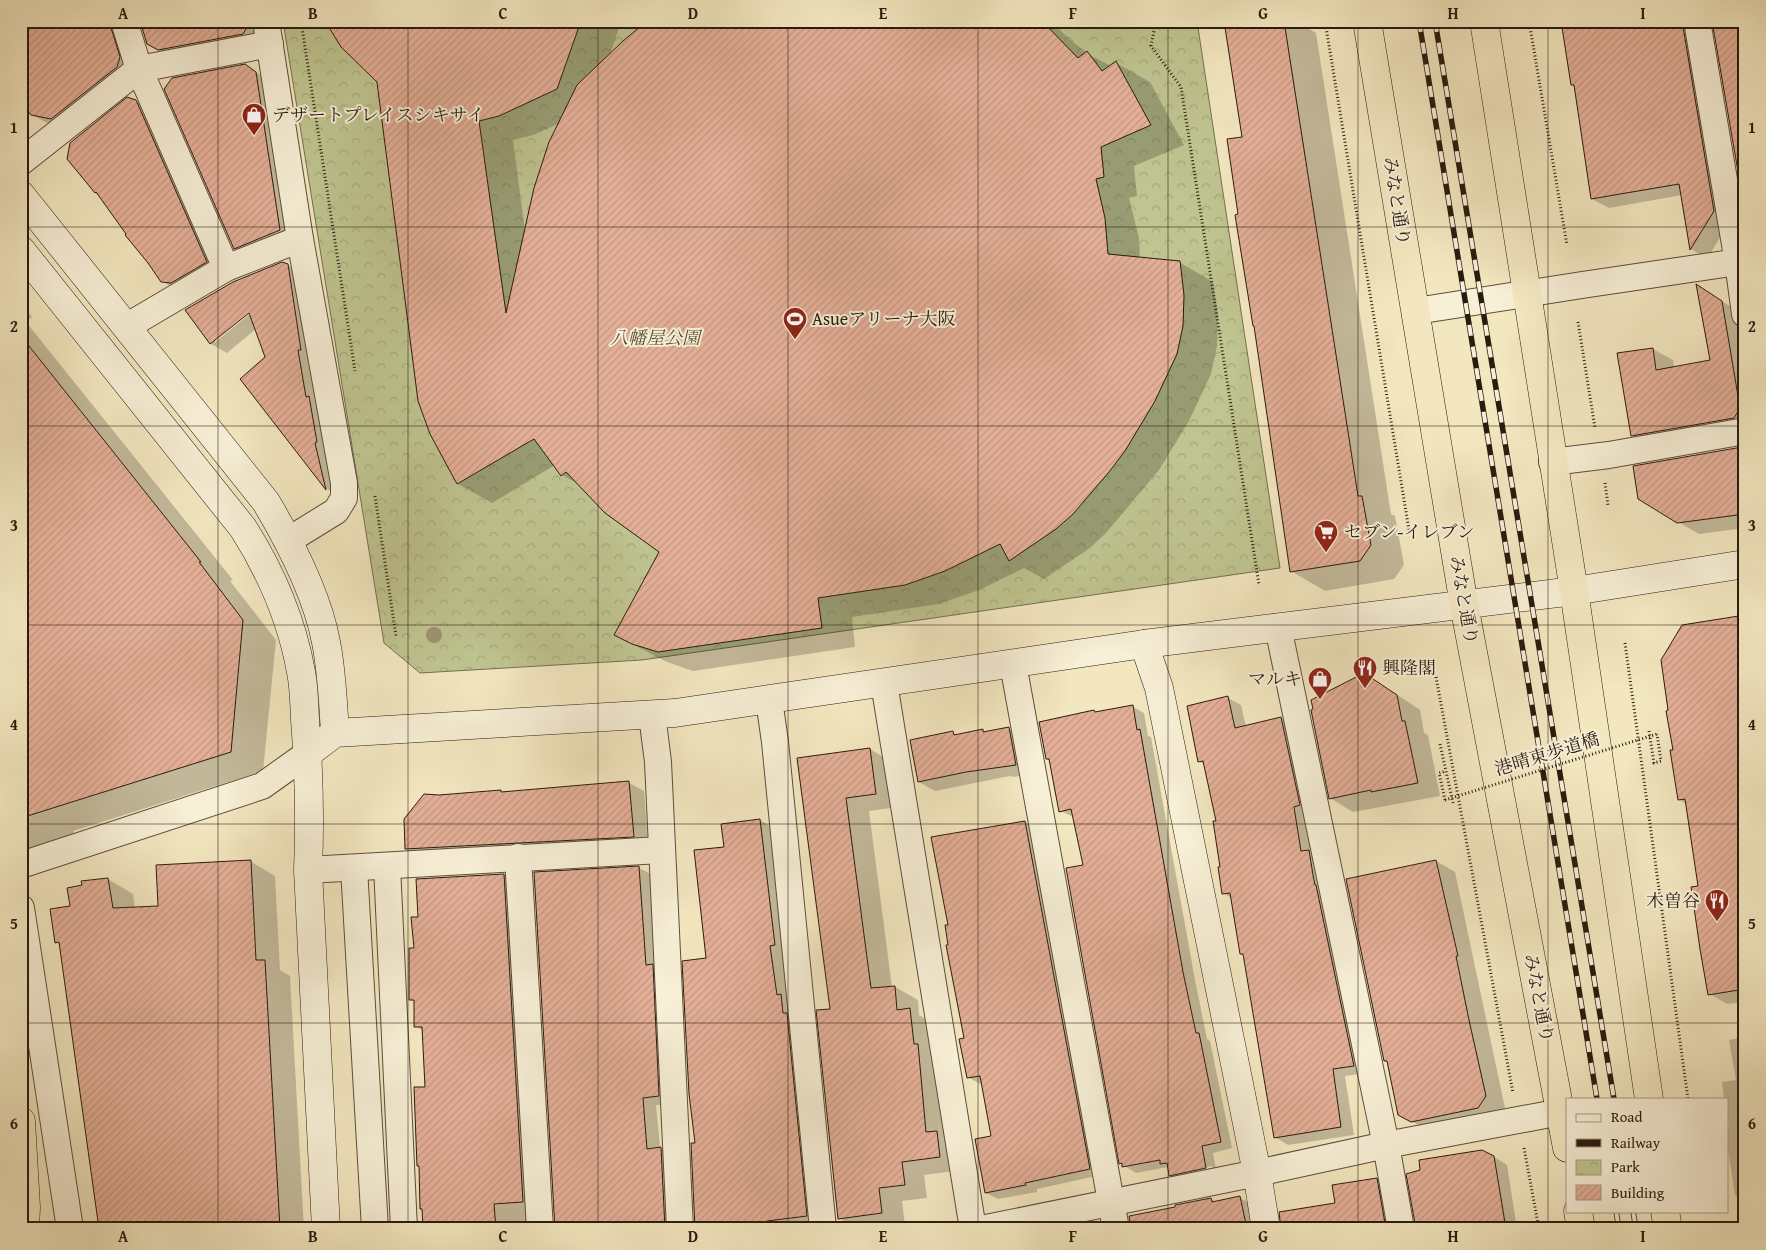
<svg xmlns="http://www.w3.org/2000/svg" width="1766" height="1250" font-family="'Gentium Book Plus','Noto Serif JP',serif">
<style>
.park{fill:url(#park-crowns);stroke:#747050}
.shadow{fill:#0003;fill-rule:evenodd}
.building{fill:url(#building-hatch);stroke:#2a1b0f}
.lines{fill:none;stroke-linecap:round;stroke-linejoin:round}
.street-casing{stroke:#5c4e3b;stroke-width:28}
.secondary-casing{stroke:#2a1b0f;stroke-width:29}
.highway-casing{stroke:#2a1b0f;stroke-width:29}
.path{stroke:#2a1b0f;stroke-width:3;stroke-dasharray:1 2.5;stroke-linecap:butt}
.street{stroke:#f7efd6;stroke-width:26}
.secondary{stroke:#f7efd6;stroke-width:28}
.highway{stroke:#f3e7c0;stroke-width:28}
.rail-casing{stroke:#2a1b0f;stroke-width:5.5}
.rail{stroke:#f7efd6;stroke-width:4;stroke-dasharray:11;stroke-linecap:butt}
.path-bridge{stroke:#2a1b0f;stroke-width:3;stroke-dasharray:1 2.5;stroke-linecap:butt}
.tree{fill:#9d9374}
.grid{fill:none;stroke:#2a1b0f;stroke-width:1;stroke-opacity:0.55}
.labels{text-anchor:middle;stroke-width:4;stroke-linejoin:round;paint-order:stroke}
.poi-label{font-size:18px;fill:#2a1b0f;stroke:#f7efd6;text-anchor:start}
.street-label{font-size:18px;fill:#2a1b0f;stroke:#f7efd6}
.park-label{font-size:18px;font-style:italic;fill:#574e36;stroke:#f7efd6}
.neatline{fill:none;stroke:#2a1b0f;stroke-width:2}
.grid-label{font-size:16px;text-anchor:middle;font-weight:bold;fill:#2a1b0f}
</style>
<defs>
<pattern id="park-crowns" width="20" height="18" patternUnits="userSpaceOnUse" patternTransform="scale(1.25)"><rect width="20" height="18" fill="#bfc490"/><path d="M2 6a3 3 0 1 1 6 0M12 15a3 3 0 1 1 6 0" fill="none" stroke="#a4a87b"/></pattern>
<pattern id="building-hatch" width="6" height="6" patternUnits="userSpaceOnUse" patternTransform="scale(1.25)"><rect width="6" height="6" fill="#e4af97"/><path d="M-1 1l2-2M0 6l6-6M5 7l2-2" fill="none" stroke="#c49681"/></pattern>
</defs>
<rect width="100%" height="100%" fill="#f3e7c0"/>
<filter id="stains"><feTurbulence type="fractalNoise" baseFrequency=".004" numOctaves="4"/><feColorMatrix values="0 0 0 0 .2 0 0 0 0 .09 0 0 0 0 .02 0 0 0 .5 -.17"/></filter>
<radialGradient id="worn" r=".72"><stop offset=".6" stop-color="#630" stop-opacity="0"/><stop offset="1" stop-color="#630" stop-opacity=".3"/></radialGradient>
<polygon class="park" points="283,21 1197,21 1280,568 642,660 420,673 384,643"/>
<g class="shadow">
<polygon points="21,21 124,21 132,65 65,126 45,122 31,114"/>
<polygon points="141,21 257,21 260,35 161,51 148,44"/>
<path d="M328,21h297l-1,6 -5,1 -10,29 41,-36h399l37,32 25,13 5,-3 34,19 34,63 -50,21 3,30 -8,2 10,40 1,20 39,4 34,20 5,33 -1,31 -6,28 -22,47 -30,49 -53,63 -16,15 -46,31 -20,-11 -45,22 -40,14 -87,13 3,30 -162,24 -26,-9 -52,-27 46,-83 -81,-67 -18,-10 -7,-10 -63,38 -34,-19 -27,-50 -53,-352zM560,123l-35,108 -12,-91 20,-5z"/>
<polygon points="1235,21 1303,21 1304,26 1316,33 1391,514 1395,516 1404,565 1394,579 1325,591 1291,571 1239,215 1243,138"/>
<polygon points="1559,21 1702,21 1730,221 1707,259 1691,249 1682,195 1609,208 1592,199 1576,87 1572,85 1563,27 1560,25"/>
<polygon points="245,65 266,79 290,236 246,254 235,248"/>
<polygon points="136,101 149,109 219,269 175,289 162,281 99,195 95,193"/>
<path d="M287,265l16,9 38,223 -14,-8 -86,-110 26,-22 -11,-28 -29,24 -16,-9 -24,-34zM253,308l2,2 -40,32v-3z"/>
<polygon points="1698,287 1745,315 1745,430 1652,447 1632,435 1653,349 1673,360 1674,368 1711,361"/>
<polygon points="21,303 32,317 26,322 233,580 230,581 276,640 263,771 73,831 74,835 29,849 21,844"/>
<polygon points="1745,449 1745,528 1699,534 1678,522"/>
<polygon points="1745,616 1745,1002 1727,1004 1710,994 1700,887 1687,804 1679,800 1674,751"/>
<polygon points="1364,674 1387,688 1420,710 1424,733 1428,735 1440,796 1353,812 1330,798"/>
<polygon points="1228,698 1241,705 1246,727 1281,718 1295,726 1367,1073 1345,1076 1354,1135 1288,1145 1275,1137 1244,955 1241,954 1233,899 1223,893 1218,822 1205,765 1199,761"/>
<path d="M1132,706l12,7 4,23 3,1 44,243 12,59 3,2 22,107 -19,5 4,22 -35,7 -12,-7 -2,-8 -32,6 -16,-10 -36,-297 -10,-49 -14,-6 -9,-50 -4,-2 47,-48 3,2zM1212,1166v2l-33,7v-3z"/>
<polygon points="1009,729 1025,738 1031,774 1013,777 1010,776 935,791 919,782 953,733 958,735 982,730 987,733"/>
<polygon points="870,749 893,763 898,807 869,811 892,987 895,987 918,1000 919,1015 933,1023 963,1170 924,1175 927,1198 902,1201 905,1226 885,1229 858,1229 839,1218 831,1010 799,759"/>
<polygon points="629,783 644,791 648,844 421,857 406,848 439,796 501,791 504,793"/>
<polygon points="760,820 774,828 820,1223 780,1229 696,1229 696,1144 708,959 726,849"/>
<polygon points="1025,822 1037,829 1101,1175 1037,1189 1037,1192 998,1199 986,1193 993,1137 983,1083 980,1084 968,1077 966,1040 949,926"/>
<polygon points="250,861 275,876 280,970 290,976 304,1229 100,1229 61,945 56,942 71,907 108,879 133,894 135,909 159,908"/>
<polygon points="1436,861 1455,872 1505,1108 1497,1118 1431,1132 1399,1114 1388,1063 1385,1061"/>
<polygon points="639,868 653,875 672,1104 656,1105 660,1148 674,1156 678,1229 556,1229"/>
<polygon points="504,875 517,883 538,1229 425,1229 426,1088 424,1031 415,1026 415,1002 410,999 419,918"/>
<polygon points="1745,1037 1745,1202 1735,1195 1727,1143 1727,1129 1729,1129 1727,1099 1724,1099 1722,1082 1736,1080 1729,1040"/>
<polygon points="1494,1157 1507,1165 1517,1229 1417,1229"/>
<polygon points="1376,1180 1390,1187 1397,1229 1295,1229"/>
<polygon points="1240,1198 1253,1205 1258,1229 1140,1229 1211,1199 1217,1202"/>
</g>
<g class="building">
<polygon points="21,21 109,21 120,57 117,67 51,119 31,115 21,103"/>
<polygon points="140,21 251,21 243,34 158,50 147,44"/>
<polygon points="325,21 581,21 557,89 499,116 479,121 506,313 534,188 549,142 577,85 623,41 647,21 1042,21 1078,58 1087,51 1102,71 1116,61 1151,125 1101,147 1104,177 1096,179 1105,218 1108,254 1180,261 1184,295 1183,326 1177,354 1155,401 1125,451 1109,472 1073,514 1056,529 1009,561 1000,544 945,571 905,585 818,598 822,628 658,652 632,644 614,635 659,552 605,513 566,472 561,476 534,439 457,484 430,434 418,401 377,82 341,47"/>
<polygon points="1224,21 1284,21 1358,496 1362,496 1371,545 1360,561 1290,572 1254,326 1253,326 1235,215 1238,214 1227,139 1242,137"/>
<polygon points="1561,21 1682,21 1714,211 1690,250 1679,184 1591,199 1574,85 1571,85"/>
<polygon points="1712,21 1745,21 1745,212"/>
<polygon points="245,64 256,72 280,230 234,249 164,89 172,78"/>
<polygon points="127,97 136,100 207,262 171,283 161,282 148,263 125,235 126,234 96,192 95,193 67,159 70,143"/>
<polygon points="282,262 288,264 301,350 298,350 306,397 309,396 317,442 315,443 326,490 240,379 265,357 249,313 210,344 185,310 233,282"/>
<polygon points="1696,284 1722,301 1740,408 1734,418 1631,436 1617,353 1653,348 1656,370 1710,360"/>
<polygon points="21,336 201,562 199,562 243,620 231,752 21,818"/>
<polygon points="1742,447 1745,448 1745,514 1677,523 1638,499 1633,466"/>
<polygon points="1745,615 1745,989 1708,995 1700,949 1691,887 1698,886 1685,799 1678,800 1670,750 1673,750 1666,711 1668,710 1661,660 1682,625"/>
<polygon points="1364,673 1397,695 1402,721 1405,721 1418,783 1371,792 1371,790 1329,799 1311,710 1313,709 1311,700"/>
<polygon points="1228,696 1235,728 1281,717 1300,805 1294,807 1301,851 1309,850 1313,875 1315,885 1316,885 1354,1066 1333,1069 1341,1127 1274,1138 1243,954 1240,954 1230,893 1222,894 1218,867 1220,867 1213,821 1216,821 1203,761 1198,762 1187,706"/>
<polygon points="1133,705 1137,730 1140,729 1183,972 1196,1033 1199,1033 1221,1142 1202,1146 1206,1168 1169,1176 1167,1163 1160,1164 1160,1160 1122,1167 1122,1163 1119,1164 1066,868 1083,865 1071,809 1059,812 1049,759 1046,759 1039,722 1094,710 1095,712"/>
<polygon points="1009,727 1016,765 966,772 918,782 910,740 953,731 954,735 983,729 983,732"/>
<polygon points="870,748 876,794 846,798 871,988 895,986 897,1010 910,1008 914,1044 918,1044 926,1132 937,1131 940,1157 902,1162 905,1185 879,1188 882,1213 838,1219 816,1010 830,1009 797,758"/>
<polygon points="629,781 634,837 405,849 404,819 424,794 439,795 501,790 501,792"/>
<polygon points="760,819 775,945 770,946 777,995 781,994 783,1013 787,1013 807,1216 767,1221 768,1229 695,1229 691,1143 695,1143 689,1094 682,961 706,958 694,850 724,847 721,824"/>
<polygon points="1025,821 1090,1169 1025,1183 1026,1185 985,1193 975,1139 991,1136 980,1076 967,1078 959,1039 964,1038 946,945 948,945 945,925 948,925 931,837"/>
<polygon points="251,860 256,960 265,960 280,1229 99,1229 59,942 55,943 50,909 70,906 67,888 82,885 81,881 108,878 113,908 158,906 156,865"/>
<polygon points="1436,860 1458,956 1456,956 1469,1020 1486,1096 1478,1108 1411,1122 1398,1115 1387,1061 1384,1061 1346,879"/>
<polygon points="639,866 646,965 653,964 659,1096 643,1098 647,1149 661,1147 665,1229 555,1229 534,872"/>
<polygon points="504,874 523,1202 494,1204 496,1229 423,1229 422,1209 420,1209 419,1166 417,1166 414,1087 425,1087 422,1027 414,1027 414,1000 409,1000 409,948 414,948 411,917 418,917 416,879"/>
<polygon points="1482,1150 1494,1156 1506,1229 1416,1229 1406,1174 1420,1170 1419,1160"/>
<polygon points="1377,1178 1386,1229 1281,1229 1279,1212 1335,1203 1332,1185"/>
<polygon points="1240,1196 1247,1229 1131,1229 1129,1216 1175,1207 1175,1205 1211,1198 1212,1202"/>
</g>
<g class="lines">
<defs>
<g id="street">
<polyline points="124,21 139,69 226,268"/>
<polyline points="266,21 300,239 344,483 344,498 336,511 289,540"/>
<polyline points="1697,21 1738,262 1745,314"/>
<polyline points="21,162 139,69 270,44"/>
<polyline points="1416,311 1582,285 1745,261"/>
<polyline points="126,327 226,268 300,239"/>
<polyline points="1552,462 1609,455 1745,431"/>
<polyline points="1278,627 1386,1145 1401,1229"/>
<polyline points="1013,664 1116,1229"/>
<polyline points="884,683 973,1229"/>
<polyline points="769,700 775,742 823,1229"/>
<polyline points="652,715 658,762 680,1229"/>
<polyline points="518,857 540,1229"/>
<polyline points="21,865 262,786 307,754"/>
<polyline points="387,866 404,1229"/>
<polyline points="354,868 375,1229"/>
<polyline points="308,870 661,850"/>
<polyline points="21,908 70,1229"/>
<polyline points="981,1229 1257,1173 1386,1145 1561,1112"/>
</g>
<g id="secondary">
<path d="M21,195l245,307c25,42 51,92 60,140 6,30 7,61 9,91"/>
<path d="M21,250l222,278c28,44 49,93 58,144 4,20 3,41 5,61 3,45 4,91 2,137l18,359"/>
<polyline points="1144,644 1159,688 1257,1173 1266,1229"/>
<polyline points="307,754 335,733 675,713 1144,644 1574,591 1745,564"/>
</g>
<g id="highway">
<polyline points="1367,21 1464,605 1567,1148"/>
<polyline points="1484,21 1574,591 1649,1099"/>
<polyline points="21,1121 26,1207 25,1229"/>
<polyline points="1578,1211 1581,1229"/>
<polyline points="1665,1211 1668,1229"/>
</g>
</defs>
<use href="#street" class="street-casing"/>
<use href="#secondary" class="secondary-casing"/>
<use href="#highway" class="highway-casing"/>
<g class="path">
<polyline points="301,21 355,371"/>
<polyline points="1156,21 1151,46 1181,87 1259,585"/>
<polyline points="1325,21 1409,530"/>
<polyline points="1529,21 1567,245"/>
<polyline points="1578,322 1595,428"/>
<polyline points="1605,483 1608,505"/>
<polyline points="375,496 396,636"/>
<polyline points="1625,643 1688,1099"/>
<polyline points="1436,677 1513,1093"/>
<polyline points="1649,731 1654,763 1661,761 1657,734"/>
<polyline points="1440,744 1453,803"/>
<polyline points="1445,800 1439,773 1446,771"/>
<polyline points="1524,1148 1539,1229"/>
</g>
<use href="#street" class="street"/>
<use href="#secondary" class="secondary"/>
<use href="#highway" class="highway"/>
<defs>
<g id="rail">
<polyline points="1419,21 1597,1099"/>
<polyline points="1435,21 1614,1099"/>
<polyline points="1616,1211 1619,1229"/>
<polyline points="1633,1211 1636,1229"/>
</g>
</defs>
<use href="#rail" class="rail-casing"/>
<use href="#rail" class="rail"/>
<polyline class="path-bridge" points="1445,800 1657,734"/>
</g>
<circle class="tree" cx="434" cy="635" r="8"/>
<path class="grid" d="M218,21v1208M408,21v1208M598,21v1208M788,21v1208M978,21v1208M1168,21v1208M1358,21v1208M1548,21v1208M21,227h1724M21,426h1724M21,625h1724M21,824h1724M21,1023h1724"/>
<defs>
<symbol id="shop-pin" viewBox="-11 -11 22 30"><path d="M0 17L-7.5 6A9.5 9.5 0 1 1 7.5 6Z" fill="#8f2418" stroke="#f7efd6"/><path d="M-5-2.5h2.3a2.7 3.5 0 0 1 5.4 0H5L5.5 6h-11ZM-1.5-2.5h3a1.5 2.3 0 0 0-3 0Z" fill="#fff"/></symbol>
<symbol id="stadium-pin" viewBox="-11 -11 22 30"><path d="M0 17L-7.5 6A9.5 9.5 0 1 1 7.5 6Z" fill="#8f2418" stroke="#f7efd6"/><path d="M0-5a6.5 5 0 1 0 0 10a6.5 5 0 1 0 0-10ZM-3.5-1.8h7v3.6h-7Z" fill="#fff"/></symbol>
<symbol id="supermarket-pin" viewBox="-11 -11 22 30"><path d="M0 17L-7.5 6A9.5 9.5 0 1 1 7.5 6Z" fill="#8f2418" stroke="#f7efd6"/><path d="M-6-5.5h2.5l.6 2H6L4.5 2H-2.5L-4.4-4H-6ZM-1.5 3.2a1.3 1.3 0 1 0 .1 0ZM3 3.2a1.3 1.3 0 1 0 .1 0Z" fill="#fff"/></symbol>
<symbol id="restaurant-pin" viewBox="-11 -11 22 30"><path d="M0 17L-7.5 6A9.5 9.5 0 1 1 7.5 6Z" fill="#8f2418" stroke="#f7efd6"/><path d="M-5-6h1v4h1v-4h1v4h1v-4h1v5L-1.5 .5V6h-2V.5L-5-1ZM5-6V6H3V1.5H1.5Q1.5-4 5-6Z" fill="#fff"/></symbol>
</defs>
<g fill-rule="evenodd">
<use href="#shop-pin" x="240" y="101" width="28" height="38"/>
<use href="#stadium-pin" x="781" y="305" width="28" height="38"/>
<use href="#supermarket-pin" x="1312" y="518" width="28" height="38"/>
<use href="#restaurant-pin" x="1351" y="654" width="28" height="38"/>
<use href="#shop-pin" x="1306" y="665" width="28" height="38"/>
<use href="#restaurant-pin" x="1703" y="887" width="28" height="38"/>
</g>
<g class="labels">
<g class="poi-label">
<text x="272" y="121">デザートプレイスシキサイ</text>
<text x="812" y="325">Asueアリーナ大阪</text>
<text x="1344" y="538">セブン-イレブン</text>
<text x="1382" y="674">興隆閣</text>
<text x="1302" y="685" text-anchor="end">マルキ</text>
<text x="1700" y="907" text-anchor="end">木曽谷</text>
</g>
<g class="street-label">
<text transform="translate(1397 201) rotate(81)" y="6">みなと通り</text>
<text transform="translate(1464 600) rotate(80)" y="6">みなと通り</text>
<text transform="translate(1547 754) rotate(-17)" y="6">港晴東歩道橋</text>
<text transform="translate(1539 998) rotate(79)" y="6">みなと通り</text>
</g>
<g class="park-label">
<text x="655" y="344">八幡屋公園</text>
</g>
</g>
<rect width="1766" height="1250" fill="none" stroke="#f3e7c0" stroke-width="55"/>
<rect x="1566" y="1098" width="162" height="115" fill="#f7efd6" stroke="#a59a86"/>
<rect x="1576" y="1114" width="25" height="8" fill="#f7efd6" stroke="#a59a86"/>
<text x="1611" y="1122" font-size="15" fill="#2a1b0f">Road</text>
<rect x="1576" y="1139" width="25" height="8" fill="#2a1b0f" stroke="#a59a86"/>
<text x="1611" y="1148" font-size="15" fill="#2a1b0f">Railway</text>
<rect x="1576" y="1160" width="25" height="15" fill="url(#park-crowns)" stroke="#a59a86"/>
<text x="1611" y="1172" font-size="15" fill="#2a1b0f">Park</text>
<rect x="1576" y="1185" width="25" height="15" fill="url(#building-hatch)" stroke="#a59a86"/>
<text x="1611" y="1198" font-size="15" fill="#2a1b0f">Building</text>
<rect x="28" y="28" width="1710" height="1194" class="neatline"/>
<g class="grid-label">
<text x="123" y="19">A</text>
<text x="313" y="19">B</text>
<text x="503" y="19">C</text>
<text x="693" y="19">D</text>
<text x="883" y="19">E</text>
<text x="1073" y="19">F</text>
<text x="1263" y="19">G</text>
<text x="1453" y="19">H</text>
<text x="1643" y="19">I</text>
<text x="14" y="133">1</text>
<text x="1752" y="133">1</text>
<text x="14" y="332">2</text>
<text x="1752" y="332">2</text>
<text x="14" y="531">3</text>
<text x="1752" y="531">3</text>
<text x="14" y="730">4</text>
<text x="1752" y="730">4</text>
<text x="14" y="929">5</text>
<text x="1752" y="929">5</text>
<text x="14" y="1129">6</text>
<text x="1752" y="1129">6</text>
<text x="123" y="1242">A</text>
<text x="313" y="1242">B</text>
<text x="503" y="1242">C</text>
<text x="693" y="1242">D</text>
<text x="883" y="1242">E</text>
<text x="1073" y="1242">F</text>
<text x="1263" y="1242">G</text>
<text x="1453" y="1242">H</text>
<text x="1643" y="1242">I</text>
</g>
<rect width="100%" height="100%" filter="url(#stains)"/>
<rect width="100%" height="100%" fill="url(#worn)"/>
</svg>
